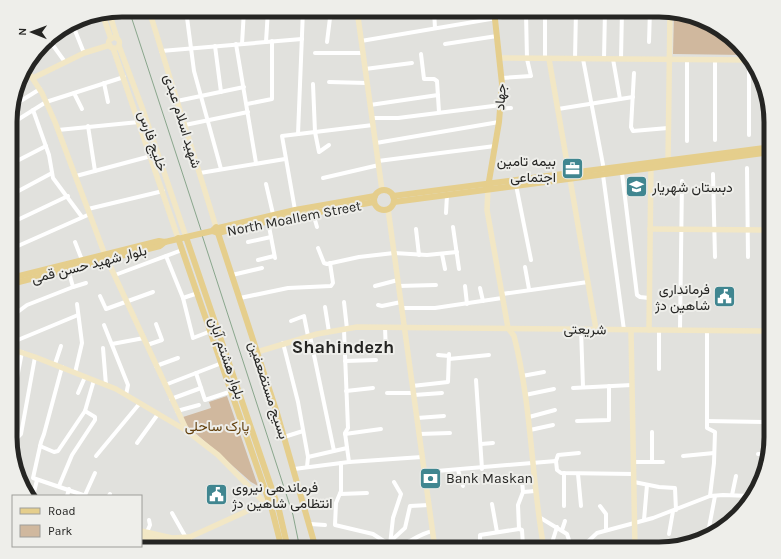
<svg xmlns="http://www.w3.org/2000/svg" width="781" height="559" font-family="Karla,Vazirmatn,sans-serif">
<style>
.green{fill:#d0b89e}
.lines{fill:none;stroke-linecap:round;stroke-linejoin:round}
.stream{stroke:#89a68c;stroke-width:1}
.street{stroke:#fff;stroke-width:4}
.secondary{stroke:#f2e7c5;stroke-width:5.5}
.primary{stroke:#e5ce8c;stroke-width:6}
.labels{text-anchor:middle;stroke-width:4;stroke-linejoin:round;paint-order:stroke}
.street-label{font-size:14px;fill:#252523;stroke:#eeeeea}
.poi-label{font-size:14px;fill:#252523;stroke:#eeeeea;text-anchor:start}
.park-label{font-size:14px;fill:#613e0b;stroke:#eeeeea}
.district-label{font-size:18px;font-weight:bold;fill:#252523;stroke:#eeeeea}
.rim{fill:none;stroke:#252523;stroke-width:5}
</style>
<rect width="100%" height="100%" fill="#e1e1dd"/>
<g class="green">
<polygon points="674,13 727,33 745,55 673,54"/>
<polygon points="227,396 258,486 251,482 184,423 183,417 211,408 209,402"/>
</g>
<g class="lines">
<g class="stream">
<polyline points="129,10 201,230"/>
<polyline points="202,235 293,515 300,549"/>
</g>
<g class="street">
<polyline points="186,10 194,71 221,169"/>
<polyline points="434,11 435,28"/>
<polyline points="268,12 303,11"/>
<polyline points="186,16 244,14"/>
<polyline points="74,28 84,53"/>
<polyline points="361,41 526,13 527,59 531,76 502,78"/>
<polyline points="266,42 268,10"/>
<polyline points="327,42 331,10"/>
<polyline points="649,42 650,10"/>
<polyline points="52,44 65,62"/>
<polyline points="236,44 256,163"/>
<polyline points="242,44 244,10"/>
<polyline points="445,44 497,36"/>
<polyline points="215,46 221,92"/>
<polyline points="161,51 302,39"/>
<polyline points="315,53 363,53"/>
<polyline points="421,54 424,79 434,79 437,81 439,112"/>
<polyline points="545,59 545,10"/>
<polyline points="575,59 576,10"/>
<polyline points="583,59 604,170"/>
<polyline points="604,59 605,10"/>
<polyline points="613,59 620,99"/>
<polyline points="621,59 622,10"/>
<polyline points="365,69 412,63"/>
<polyline points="634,73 631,127 633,131 668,128"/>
<polyline points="329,82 367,83"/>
<polyline points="104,83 108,102"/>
<polyline points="313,84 315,132 319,152 329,145"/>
<polyline points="74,93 82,109"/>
<polyline points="177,101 244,87"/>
<polyline points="247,104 272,99 272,41"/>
<polyline points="370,105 438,95"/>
<polyline points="11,107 40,89"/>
<polyline points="500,109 511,108"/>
<polyline points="558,109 633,97"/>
<polyline points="33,110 49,155 53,178 82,217"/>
<polyline points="372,118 398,118 501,105"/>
<polyline points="11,124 46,102 124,77"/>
<polyline points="185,125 248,112"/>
<polyline points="88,126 95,171"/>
<polyline points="58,130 139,122"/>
<polyline points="298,134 303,10"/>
<polyline points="749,135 749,60"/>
<polyline points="715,140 715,60"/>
<polyline points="687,141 687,60"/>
<polyline points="376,143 499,122"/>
<polyline points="378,161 495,146"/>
<polyline points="11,164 46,146"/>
<polyline points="747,168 748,257"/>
<polyline points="200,173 285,159"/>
<polyline points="622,173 637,295 640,297 649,298"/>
<polyline points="713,174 715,257"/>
<polyline points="603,175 624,330"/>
<polyline points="76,176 151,156"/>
<polyline points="323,178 379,165"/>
<polyline points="266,184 273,214"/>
<polyline points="516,185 531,260"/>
<polyline points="11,195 52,173"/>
<polyline points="88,209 163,191"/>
<polyline points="295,210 282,136 373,125"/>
<polyline points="313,213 317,227"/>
<polyline points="446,213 447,195"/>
<polyline points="268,221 275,258"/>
<polyline points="11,223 68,196"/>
<polyline points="453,227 459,269"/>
<polyline points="416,229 419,255"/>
<polyline points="75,242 82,260"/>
<polyline points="248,242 271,237"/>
<polyline points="318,248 324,263 327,264 359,257 394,253 427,255 457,252"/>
<polyline points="11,249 90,214"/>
<polyline points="442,254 445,269"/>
<polyline points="166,256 183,298 193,338 211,331"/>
<polyline points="258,260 274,256"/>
<polyline points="525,267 529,289"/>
<polyline points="115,275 182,250"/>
<polyline points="232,275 262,268"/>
<polyline points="375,286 398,280"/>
<polyline points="398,286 436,285"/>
<polyline points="465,286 467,304"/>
<polyline points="73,287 86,283"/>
<polyline points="480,288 483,301"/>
<polyline points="502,294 588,282"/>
<polyline points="100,296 106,309 153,292"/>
<polyline points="183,298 198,293"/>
<polyline points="240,298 288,288 331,286 333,283 330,263"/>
<polyline points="344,302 347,329"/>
<polyline points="378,305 382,306 401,302"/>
<polyline points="325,307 329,332"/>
<polyline points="401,308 435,308 502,298"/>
<polyline points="11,317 27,305 73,287 68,269"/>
<polyline points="291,321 304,316 308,336"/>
<polyline points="104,325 128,385 126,395"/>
<polyline points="385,327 386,353"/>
<polyline points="581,329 583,387"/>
<polyline points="344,330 348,428 345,433 349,462"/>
<polyline points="659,330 659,369"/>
<polyline points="680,330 682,181"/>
<polyline points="707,331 707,428 715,432 714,463 710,496"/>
<polyline points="310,336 334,451 347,448"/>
<polyline points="11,340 17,350"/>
<polyline points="13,342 78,315"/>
<polyline points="283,343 298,402 308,457 307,467"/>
<polyline points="112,344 144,338"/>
<polyline points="147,345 162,340 156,324"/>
<polyline points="103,348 106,385"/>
<polyline points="438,355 449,356"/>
<polyline points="449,359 489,355"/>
<polyline points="345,361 376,360"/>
<polyline points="55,364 61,346"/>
<polyline points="156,366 178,358"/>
<polyline points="62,367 44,434 41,442 33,478 86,496"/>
<polyline points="75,373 82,343 77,304"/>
<polyline points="196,373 205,400 232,391"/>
<polyline points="522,376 544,372"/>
<polyline points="476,380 482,469"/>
<polyline points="165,385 227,361"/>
<polyline points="412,386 448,382 449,354"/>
<polyline points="573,388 632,385"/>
<polyline points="346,391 373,388"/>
<polyline points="78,393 85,377"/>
<polyline points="387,393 413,393"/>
<polyline points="414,395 442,393"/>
<polyline points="525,395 554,389"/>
<polyline points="171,399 201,388"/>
<polyline points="11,409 22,352"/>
<polyline points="177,411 199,405"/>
<polyline points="529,417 555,410"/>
<polyline points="417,418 444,416"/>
<polyline points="577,421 609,420 609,386"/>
<polyline points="707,421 771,422"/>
<polyline points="530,430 553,425"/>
<polyline points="345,434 381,429"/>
<polyline points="419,434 450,433"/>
<polyline points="11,437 18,437 21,434 35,357"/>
<polyline points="284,437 303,431"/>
<polyline points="137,443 158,414"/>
<polyline points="481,444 493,443"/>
<polyline points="40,446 54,452 58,451 85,411 94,380"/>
<polyline points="758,454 767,454"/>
<polyline points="96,456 140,403"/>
<polyline points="683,456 714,453"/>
<polyline points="308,457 334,451"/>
<polyline points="556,461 558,455 579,453"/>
<polyline points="633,462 663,462"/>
<polyline points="652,462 652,432"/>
<polyline points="341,463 341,491 336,503 335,525 373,534 390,545 393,518 401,494 394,482"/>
<polyline points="294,469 349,462 422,457"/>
<polyline points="458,470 463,486"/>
<polyline points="425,472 556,461 557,470 561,473 634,474"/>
<polyline points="578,474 581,506"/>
<polyline points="498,482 522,480 523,492"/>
<polyline points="634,482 659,487 675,488 676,510"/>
<polyline points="59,486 72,455 95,420 95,417 85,411"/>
<polyline points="301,493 316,492"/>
<polyline points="340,494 367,493"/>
<polyline points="85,495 95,473"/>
<polyline points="732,495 736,476"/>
<polyline points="33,496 37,480"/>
<polyline points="67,496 69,489"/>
<polyline points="109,496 110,494"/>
<polyline points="492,504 497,532"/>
<polyline points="564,506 564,473"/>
<polyline points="600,506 606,514 606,529"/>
<polyline points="172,513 185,536"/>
<polyline points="539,517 567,534 571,546 576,549"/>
<polyline points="732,518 747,496"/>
<polyline points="644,520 647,485"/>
<polyline points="310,524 325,525"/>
<polyline points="519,529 518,505 523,492 535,491"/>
<polyline points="519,529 522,530 523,546"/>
<polyline points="562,530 565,521"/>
<polyline points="147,532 150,525 149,520"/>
<polyline points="669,534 673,511"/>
<polyline points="190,537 190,549"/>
<polyline points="707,538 715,496"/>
<polyline points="434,542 480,542 480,535 519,529"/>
<polyline points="137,549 138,546"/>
<polyline points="388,549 394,538 405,528 410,506 429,505"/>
<path d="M389,549c17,-2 27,-15 44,-18"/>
<polyline points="550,549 557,527"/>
<polyline points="580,549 597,533 653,518 710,496 723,495 751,496"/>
<polyline points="620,549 620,543"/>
</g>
<g class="secondary">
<polyline points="149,10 216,227"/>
<polyline points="357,10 382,190"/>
<polyline points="109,12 117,38"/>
<polyline points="102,13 111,39"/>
<circle cx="114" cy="43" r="5.5"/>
<polyline points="119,46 143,110 186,237"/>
<polyline points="113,48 178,238"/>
<polyline points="499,58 749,60"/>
<polyline points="549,59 569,174"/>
<polyline points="25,67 42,93 55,122 105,255 187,431"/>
<polyline points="33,78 84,53 110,45"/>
<polyline points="767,148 767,101"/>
<polyline points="668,163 670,12"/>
<polyline points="570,179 596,329"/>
<path d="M488,189l-1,21 21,118 6,8c18,70 17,142 30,213"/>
<polyline points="388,209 435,549"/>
<polyline points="650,229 771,230"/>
<polyline points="631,330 635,549"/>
<polyline points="649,330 651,164"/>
<polyline points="11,349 35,357 116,389 187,431 218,455 265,503"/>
<polyline points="257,352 317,334 357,327 771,331"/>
<polyline points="141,531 172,538 190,537"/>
<path d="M141,536c15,3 37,13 49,1l77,-35"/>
</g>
<g class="primary">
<polyline points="488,187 499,122 502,84 494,10"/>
<circle cx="384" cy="200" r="10"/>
<polyline points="393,196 771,147"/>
<polyline points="394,202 771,152"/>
<polyline points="216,227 277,413 316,549"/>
<polyline points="214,229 295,210 375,196"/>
<polyline points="186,237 279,510 288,549"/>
<polyline points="178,238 272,510 282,549"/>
<polyline points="11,278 159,241 165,242 212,231 218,233 249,225 374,202"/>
<polyline points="11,284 160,246 165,242"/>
</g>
</g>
<defs>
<symbol id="office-square" viewBox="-11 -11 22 22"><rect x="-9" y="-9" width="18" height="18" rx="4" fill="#408690" stroke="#eeeeea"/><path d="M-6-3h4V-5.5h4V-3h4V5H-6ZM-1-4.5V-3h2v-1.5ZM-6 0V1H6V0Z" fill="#fff"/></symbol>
<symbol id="school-square" viewBox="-11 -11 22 22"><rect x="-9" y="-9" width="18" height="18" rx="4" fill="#408690" stroke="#eeeeea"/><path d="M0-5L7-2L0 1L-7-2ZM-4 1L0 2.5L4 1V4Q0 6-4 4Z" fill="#fff"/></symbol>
<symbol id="civic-square" viewBox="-11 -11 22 22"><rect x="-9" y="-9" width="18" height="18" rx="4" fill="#408690" stroke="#eeeeea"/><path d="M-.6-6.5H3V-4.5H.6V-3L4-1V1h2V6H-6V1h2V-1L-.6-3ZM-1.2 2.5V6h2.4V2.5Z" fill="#fff"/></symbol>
<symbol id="bank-square" viewBox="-11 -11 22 22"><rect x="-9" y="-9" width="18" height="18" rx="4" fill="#408690" stroke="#eeeeea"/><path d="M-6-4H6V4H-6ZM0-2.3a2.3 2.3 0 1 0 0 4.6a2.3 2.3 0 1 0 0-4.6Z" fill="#fff"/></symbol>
</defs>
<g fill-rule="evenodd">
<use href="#office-square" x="560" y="156" width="25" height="25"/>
<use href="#school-square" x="624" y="174" width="25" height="25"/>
<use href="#civic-square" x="712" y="284" width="25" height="25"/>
<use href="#bank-square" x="418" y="466" width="25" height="25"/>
<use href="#civic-square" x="204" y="482" width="25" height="25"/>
</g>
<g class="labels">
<g class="street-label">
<text transform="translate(500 97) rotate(-87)" y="5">جهاد</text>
<text transform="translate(183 121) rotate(73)" y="5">شهید اسلام عبدی</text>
<text transform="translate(153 141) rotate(71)" y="5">خلیج فارس</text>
<text transform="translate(294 218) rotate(-11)" y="5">North Moallem Street</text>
<text transform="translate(89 264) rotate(-14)" y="5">بلوار شهید حسن قمی</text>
<text transform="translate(585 329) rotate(1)" y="5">شریعتی</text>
<text transform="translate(227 358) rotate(71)" y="5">بلوار هشتم آبان</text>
<text transform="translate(269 390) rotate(72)" y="5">بسیج مستضعفین</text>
</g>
<g class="poi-label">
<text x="556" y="166" text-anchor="end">بیمه تامین<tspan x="556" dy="16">اجتماعی</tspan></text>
<text x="652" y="192">دبستان شهریار</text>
<text x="710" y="294" text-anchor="end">فرمانداری<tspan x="710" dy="16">شاهین دژ</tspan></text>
<text x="446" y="483">Bank Maskan</text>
<text x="232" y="492">فرماندهی نیروی<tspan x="232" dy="16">انتظامی شاهین دژ</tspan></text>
</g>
<g class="park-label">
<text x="217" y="431">پارک ساحلی</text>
</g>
<g class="district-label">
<text x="343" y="353">Shahindezh</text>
</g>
</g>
<path d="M0 0H781V559H0ZM122 17H659A105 105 0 0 1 764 122V437A105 105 0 0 1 659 542H122A105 105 0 0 1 17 437V122A105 105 0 0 1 122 17Z" fill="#eeeeea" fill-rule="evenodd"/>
<path class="rim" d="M122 17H659A105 105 0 0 1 764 122V437A105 105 0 0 1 659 542H122A105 105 0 0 1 17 437V122A105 105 0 0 1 122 17Z"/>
<rect x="12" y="495" width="130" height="52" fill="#eeeeea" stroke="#9e9e9a"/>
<rect x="20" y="508" width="20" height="6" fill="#e5ce8c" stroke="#9e9e9a"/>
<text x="48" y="515" font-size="12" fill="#252523">Road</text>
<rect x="20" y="525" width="20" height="12" fill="#d0b89e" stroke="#9e9e9a"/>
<text x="48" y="535" font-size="12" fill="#252523">Park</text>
<g transform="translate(32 32) rotate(271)" stroke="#eeeeea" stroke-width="3" paint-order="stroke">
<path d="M0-3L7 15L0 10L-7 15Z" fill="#252523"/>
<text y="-6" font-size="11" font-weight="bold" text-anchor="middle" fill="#252523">N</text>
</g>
</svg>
